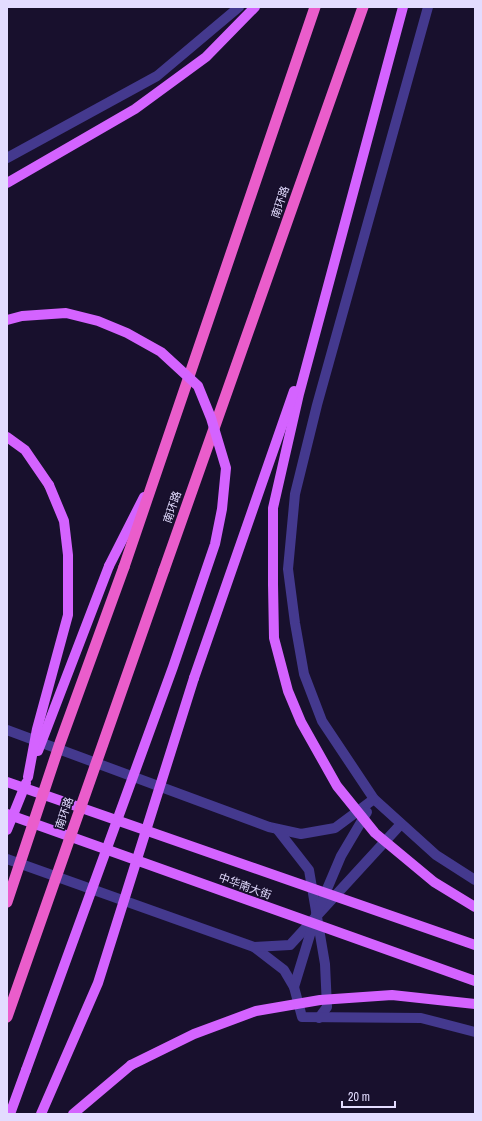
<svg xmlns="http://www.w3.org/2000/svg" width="482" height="1121" font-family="'Archivo Narrow','Noto Sans SC',sans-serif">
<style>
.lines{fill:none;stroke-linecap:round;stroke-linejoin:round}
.minor{stroke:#44398e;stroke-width:10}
.primary{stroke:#d463ff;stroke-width:10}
.trunk{stroke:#ea5dcb;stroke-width:11}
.primary-bridge{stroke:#d463ff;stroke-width:10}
.trunk-bridge{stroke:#ea5dcb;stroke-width:11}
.labels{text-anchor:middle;stroke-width:3.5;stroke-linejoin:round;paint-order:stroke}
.street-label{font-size:11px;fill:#e3dcff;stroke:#18102d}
</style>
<rect width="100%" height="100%" fill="#18102d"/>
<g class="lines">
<g class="minor">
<polyline points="428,7 317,405 295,494 288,569 295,623 304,674 322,721 374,799 436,855 475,880"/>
<polyline points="7,158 157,76 239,7"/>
<polyline points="7,730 269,827 301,834 335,828 374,799"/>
<polyline points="277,829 309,870 325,964 327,1007 319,1018"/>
<polyline points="7,859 254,947 284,970 294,987 302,1017 421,1018 475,1032"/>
<polyline points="254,947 290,945 401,824"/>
<polyline points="294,987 316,915 341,856 367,812"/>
</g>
<g class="primary">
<polyline points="7,183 135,109 206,57 255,7"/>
<polyline points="7,437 25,450 49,485"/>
<polyline points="109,566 144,497"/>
<polyline points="273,584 273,508 299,394 403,7"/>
<polyline points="194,678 294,391"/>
<polyline points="10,1114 26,1070"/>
<polyline points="73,1114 131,1065"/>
</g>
<g class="trunk">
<polyline points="124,567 315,7"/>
<polyline points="164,570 363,7"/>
</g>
<g class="primary-bridge">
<polyline points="7,320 22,316 66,313 98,321 127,333 161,352 198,386 211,418 226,468 222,509 215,544 173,667 26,1070"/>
<polyline points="273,584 274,638 288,691 301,722 337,786 375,833 434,882 475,907"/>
<polyline points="38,751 109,566"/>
<polyline points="28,777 37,729 68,615 68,555 64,521 49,485"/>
<polyline points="7,782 475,945"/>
<polyline points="7,814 475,981"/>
<polyline points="7,830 26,783"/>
<polyline points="131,1065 194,1034 256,1011 320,1000 392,995 475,1004"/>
<polyline points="41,1114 98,983 194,678"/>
</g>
<g class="trunk-bridge">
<polyline points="7,902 60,743 124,567"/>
<polyline points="7,1017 164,570"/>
</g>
</g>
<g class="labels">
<g class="street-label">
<text transform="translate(280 202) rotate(-71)" y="4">南环路</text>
<text transform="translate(172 507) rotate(-71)" y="4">南环路</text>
<text transform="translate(64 813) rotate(-71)" y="4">南环路</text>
<text transform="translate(245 886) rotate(20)" y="4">中华南大街</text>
</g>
</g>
<rect width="482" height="1121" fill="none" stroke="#e3dcff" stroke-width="16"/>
<path d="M342 1101v6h53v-6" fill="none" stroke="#e3dcff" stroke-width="2"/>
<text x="348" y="1101" font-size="12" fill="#e3dcff" stroke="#18102d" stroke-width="3" paint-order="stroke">20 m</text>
</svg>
